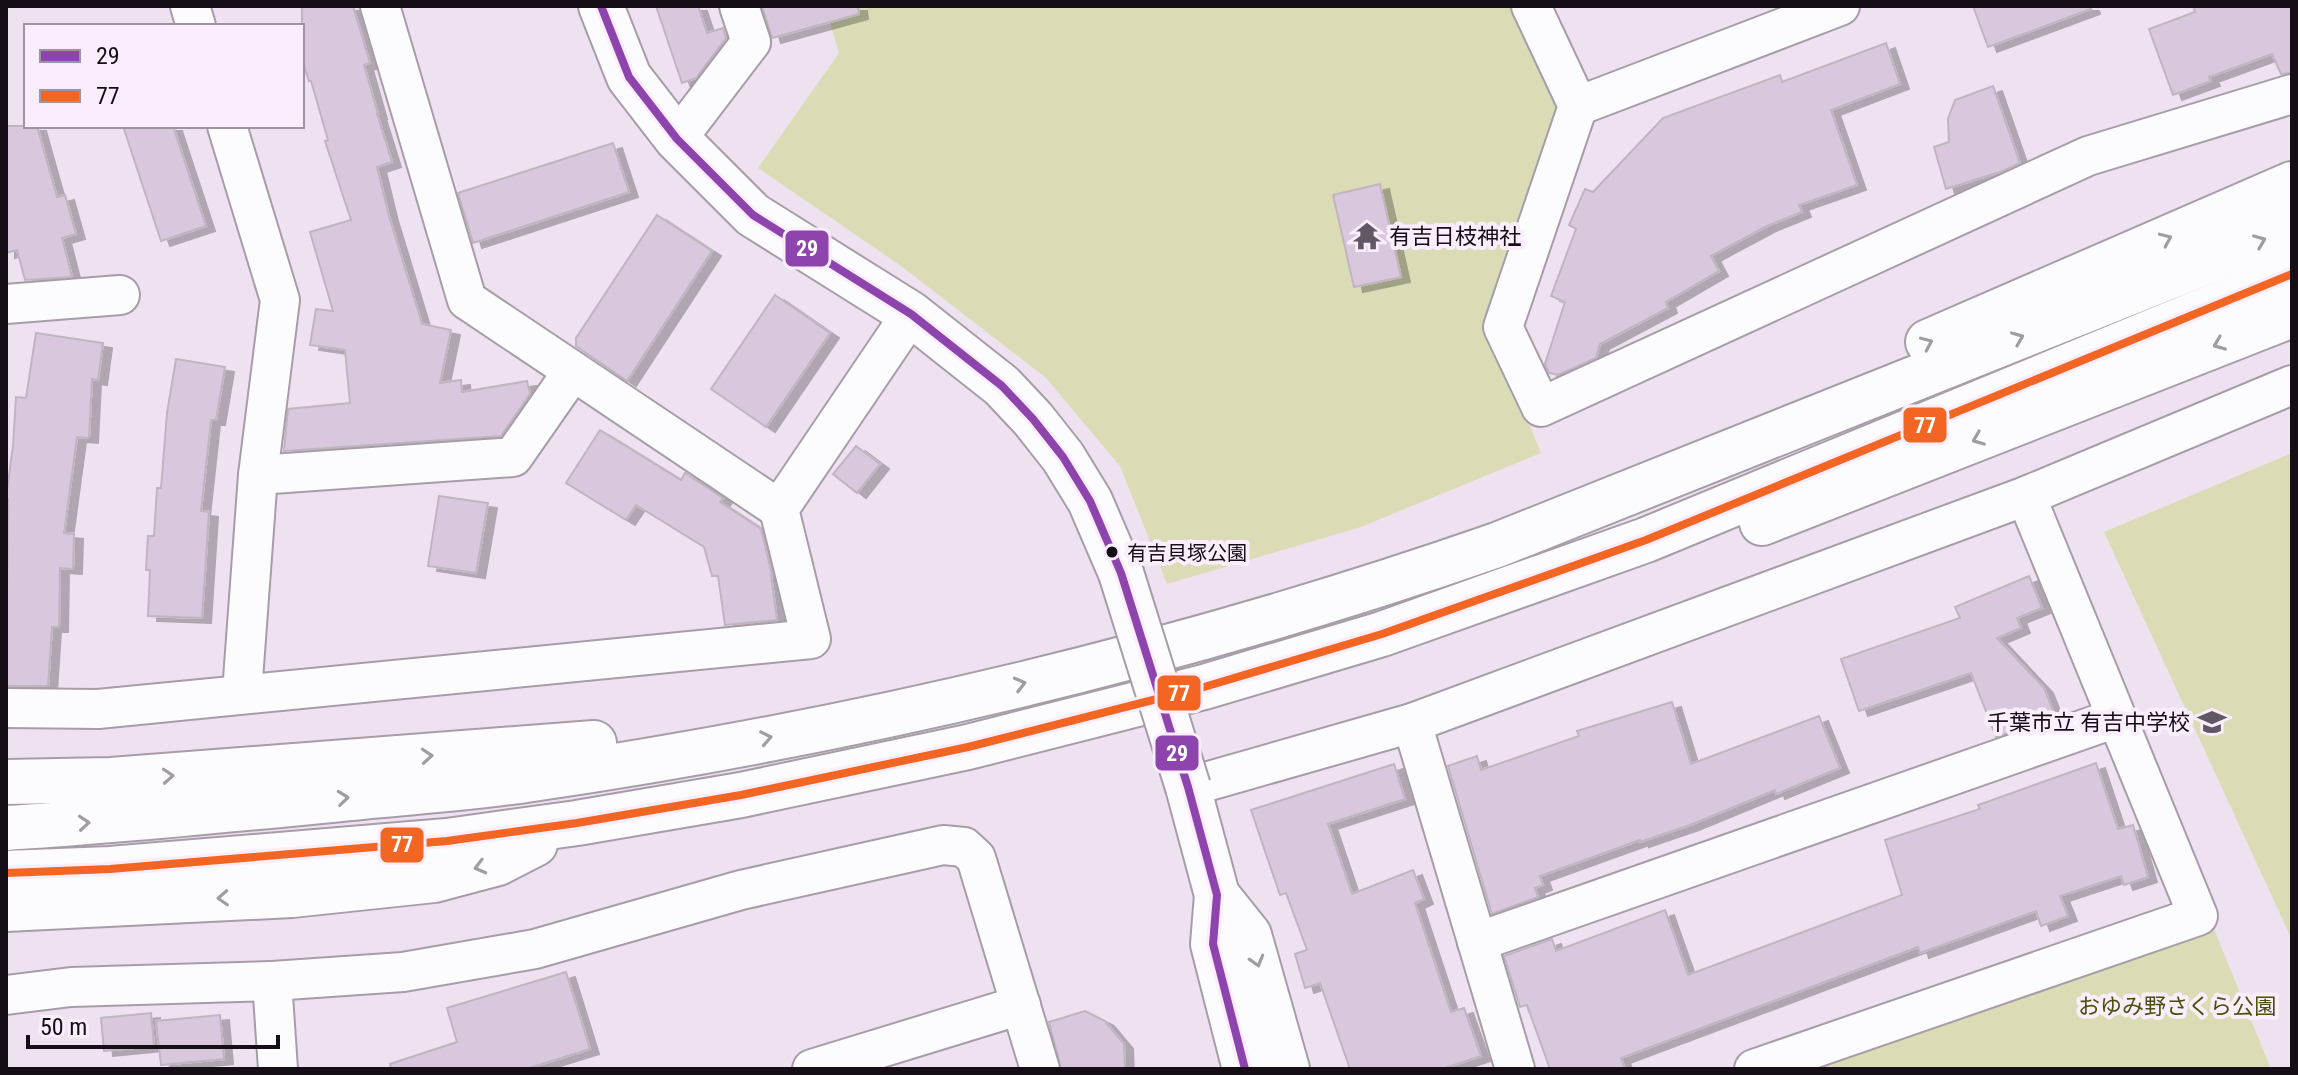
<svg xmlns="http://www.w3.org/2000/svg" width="2298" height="1075" font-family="'Roboto Condensed','Noto Sans JP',sans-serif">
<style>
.green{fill:#dbdcb6}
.building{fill:#d9c8dd;stroke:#bfb5c1;stroke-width:2;filter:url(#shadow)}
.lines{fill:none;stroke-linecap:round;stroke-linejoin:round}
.minor-casing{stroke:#a69da8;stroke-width:42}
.tertiary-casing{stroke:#a69da8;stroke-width:48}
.minor{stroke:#fcfbfd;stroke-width:38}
.tertiary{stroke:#fcfbfd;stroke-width:44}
.tertiary-bridge-casing{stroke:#a69da8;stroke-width:48;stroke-linecap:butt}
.tertiary-bridge{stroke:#fcfbfd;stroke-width:44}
.bus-1-casing{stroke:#faedfd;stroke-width:14}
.bus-2-casing{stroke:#faedfd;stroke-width:14}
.bus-1{stroke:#8e44ad;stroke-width:8}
.bus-2{stroke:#f26522;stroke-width:8}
.oneway{stroke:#a09ca1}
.bus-dot{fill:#150e17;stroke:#faedfd;stroke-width:3}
.labels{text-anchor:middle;stroke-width:8;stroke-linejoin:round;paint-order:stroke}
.bus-label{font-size:20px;fill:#150e17;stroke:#faedfd;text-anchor:start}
.poi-label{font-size:22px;fill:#150e17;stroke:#faedfd;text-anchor:start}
.park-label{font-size:22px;fill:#495007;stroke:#faedfd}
.line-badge{stroke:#faedfd;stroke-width:3}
.badge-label{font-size:22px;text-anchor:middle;font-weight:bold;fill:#fff}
</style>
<defs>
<filter id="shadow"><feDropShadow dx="9" dy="5" stdDeviation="0" flood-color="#0004"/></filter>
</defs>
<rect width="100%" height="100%" fill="#eee2f1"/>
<g class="green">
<polygon points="825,6 1516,6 1568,116 1488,324 1541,453 1361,527 1167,584 1120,466 1045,377 901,266 758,168 839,53"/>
<polygon points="2292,453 2292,940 2104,532"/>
<polygon points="2214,929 2271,1069 1787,1069"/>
</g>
<g class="building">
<polygon points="302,6 353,6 370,63 364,65 378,114 377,114 392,162 377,167 389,216 422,324 451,330 440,383 461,380 462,392 527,381 530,394 501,436 284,451 288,409 350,403 345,350 310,345 316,309 333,311 310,232 351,220 325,141 328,140 311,81 309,81 302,60"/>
<polygon points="656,6 698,6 707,33 723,28 726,38 696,78 682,83"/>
<polygon points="762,6 858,6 859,14 772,38"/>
<polygon points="1973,6 2090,6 2091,9 1988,47"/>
<polygon points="2193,6 2292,6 2292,73 2281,74 2272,54 2209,77 2211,81 2173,95 2149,29 2195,12"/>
<polygon points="1886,43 1900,84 1831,110 1857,185 1799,205 1802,212 1767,226 1711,256 1719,271 1666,302 1668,308 1600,344 1596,358 1558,375 1549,373 1545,364 1565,302 1551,296 1576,229 1569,225 1585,189 1593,192 1663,118 1780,75 1782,82"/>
<polygon points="1993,86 2020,163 2003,171 1946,189 1934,147 1949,142 1948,119 1955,100"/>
<polygon points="6,126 37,126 57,197 65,195 76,234 62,238 72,277 25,280 17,250 6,253"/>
<polygon points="123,126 173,126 206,226 161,241"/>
<polygon points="613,143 629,192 473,243 458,193"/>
<polygon points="1380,184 1401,277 1354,287 1333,195"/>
<polygon points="657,215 712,251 627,381 576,346 576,338"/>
<polygon points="775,295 830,333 766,427 711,389"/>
<polygon points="36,333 103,343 98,380 92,379 89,438 77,437 64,533 74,534 73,569 60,568 59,627 52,627 48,686 6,686 8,499 6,498 13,446 16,397 26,398"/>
<polygon points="176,359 225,367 216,420 211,420 201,511 209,512 202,618 148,616 150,570 146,570 148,536 154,536 157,488 161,488 167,413"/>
<polygon points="600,430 681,480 685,473 723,498 720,502 761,529 772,575 771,575 777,620 725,625 718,576 712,576 704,547 636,505 626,520 566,483"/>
<polygon points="856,446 880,464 857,493 833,474"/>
<polygon points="439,496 488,503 476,573 428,566"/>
<polygon points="2029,576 2042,608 2017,618 2021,628 1997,638 2044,688 2055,716 1996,737 1971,673 1859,711 1841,659 1960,618 1955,607"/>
<polygon points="1672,702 1691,764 1819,716 1840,768 1776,794 1775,790 1690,825 1640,842 1640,840 1540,876 1543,885 1535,888 1538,897 1492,914 1448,766 1477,756 1481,770 1579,736 1577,731"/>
<polygon points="2096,763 2118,829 2133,825 2148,877 2124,885 2121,876 2060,896 2068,916 2041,926 2036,911 1920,953 1918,947 1621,1058 1625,1069 1550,1069 1527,1005 1520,1007 1504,956 1552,939 1556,951 1665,910 1688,975 1902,895 1885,840 1980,809 1978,805"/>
<polygon points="1394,764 1405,799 1328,824 1352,894 1413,870 1424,899 1415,903 1451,1012 1464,1008 1481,1056 1442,1069 1350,1069 1320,983 1305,988 1295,954 1307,950 1286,893 1280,895 1251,810"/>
<polygon points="566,972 590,1049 526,1069 391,1069 390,1064 457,1042 447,1008"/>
<polygon points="1085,1011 1105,1021 1124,1044 1125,1069 1061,1069 1049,1022"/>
<polygon points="151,1013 154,1046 104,1051 101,1018"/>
<polygon points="220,1015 224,1059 161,1065 156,1021"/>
</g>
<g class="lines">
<defs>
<g id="minor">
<polyline points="190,6 196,26"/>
<polyline points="380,6 467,300 779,509"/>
<polyline points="1531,6 1578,106 1503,327 1541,407 2088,156 2292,94"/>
<polyline points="1578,106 1840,6"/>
<polyline points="227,126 280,300 258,475 242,693"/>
<polyline points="677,139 751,42 739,6"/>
<polyline points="6,304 120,295"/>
<polyline points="258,475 513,457 573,371"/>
<polyline points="6,708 98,709 811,639 779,509 911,314"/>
<polyline points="1412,723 1515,1069"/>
<polyline points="1188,787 1412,723 2026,496 2292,385"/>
<polyline points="1477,942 2116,718"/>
<polyline points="6,995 71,987 272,981"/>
<polyline points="278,1069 272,981 403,972 535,949 741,890 943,845 964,847 976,858 1040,1069"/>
<polyline points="812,1069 1021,1005"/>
<polyline points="1754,1069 2198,916 2026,496"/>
</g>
<g id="tertiary">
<polyline points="601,6 629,77 677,139 753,215 911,314 1002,386 1033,419 1063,457 1090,501 1121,573"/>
<polyline points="1928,342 2292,184"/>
<polyline points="1762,523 2292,315"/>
<polyline points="6,782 111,780 594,743"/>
<polyline points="1188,787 1217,895 1213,944 1245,1069"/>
<path d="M6,828c112,-7 224,-18 335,-29 64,-7 128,-10 191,-20 327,-48 652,-125 965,-234l795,-317"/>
<polyline points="6,873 110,869 447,841 577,823 741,795 968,747 1204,687 1382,634 1646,540 2292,274"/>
<polyline points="1217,895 1249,935 1287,1069"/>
<polyline points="6,909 292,895 434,880 498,863 535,844"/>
</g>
</defs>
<use href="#minor" class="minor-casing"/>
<use href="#tertiary" class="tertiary-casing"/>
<use href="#minor" class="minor"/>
<use href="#tertiary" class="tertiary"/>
<defs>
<polyline id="tertiary-bridge" points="1121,573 1188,787"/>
</defs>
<use href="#tertiary-bridge" class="tertiary-bridge-casing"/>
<use href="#tertiary-bridge" class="tertiary-bridge"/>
<defs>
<polyline id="bus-1" points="601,6 629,77 677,139 753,215 911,314 1002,386 1033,419 1063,457 1090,501 1121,573 1188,787 1217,895 1213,944 1245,1069"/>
<polyline id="bus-2" points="6,873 110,869 447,841 577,823 741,795 968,747 1204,687 1382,634 1646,540 2292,274"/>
</defs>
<use href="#bus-1" class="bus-1-casing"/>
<use href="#bus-2" class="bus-2-casing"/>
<use href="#bus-1" class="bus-1"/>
<use href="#bus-2" class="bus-2"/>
</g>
<defs><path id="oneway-chevron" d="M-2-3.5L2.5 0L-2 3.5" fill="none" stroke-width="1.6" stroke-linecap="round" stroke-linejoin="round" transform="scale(2)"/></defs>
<g class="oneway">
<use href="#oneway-chevron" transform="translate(2166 239) rotate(-24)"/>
<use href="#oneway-chevron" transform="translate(2260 241) rotate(-22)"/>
<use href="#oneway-chevron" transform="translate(2018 338) rotate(-22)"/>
<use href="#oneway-chevron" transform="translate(1927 343) rotate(-24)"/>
<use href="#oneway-chevron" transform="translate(2219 344) rotate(158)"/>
<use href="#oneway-chevron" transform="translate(1978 439) rotate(158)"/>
<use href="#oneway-chevron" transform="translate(1020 684) rotate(-14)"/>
<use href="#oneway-chevron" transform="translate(766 738) rotate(-11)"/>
<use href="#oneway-chevron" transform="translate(427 756) rotate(-4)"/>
<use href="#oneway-chevron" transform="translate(168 776) rotate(-4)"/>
<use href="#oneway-chevron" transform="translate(343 798) rotate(-6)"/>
<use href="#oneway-chevron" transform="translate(84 823) rotate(-4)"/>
<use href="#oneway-chevron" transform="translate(480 867) rotate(165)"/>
<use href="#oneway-chevron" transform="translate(223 898) rotate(177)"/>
<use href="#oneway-chevron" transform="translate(1257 961) rotate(74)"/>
</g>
<defs>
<symbol id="temple-bare" viewBox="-9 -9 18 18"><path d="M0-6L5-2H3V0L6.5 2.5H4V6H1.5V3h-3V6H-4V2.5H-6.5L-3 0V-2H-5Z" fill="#615863" stroke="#faedfd" stroke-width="2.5" paint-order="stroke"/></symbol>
<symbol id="school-bare" viewBox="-9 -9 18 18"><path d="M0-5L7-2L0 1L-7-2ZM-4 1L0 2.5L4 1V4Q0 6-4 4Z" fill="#615863" stroke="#faedfd" stroke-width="2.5" paint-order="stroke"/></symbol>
</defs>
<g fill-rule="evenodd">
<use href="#temple-bare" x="1347" y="216" width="40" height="40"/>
<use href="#school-bare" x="2192" y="702" width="40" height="40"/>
</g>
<circle class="bus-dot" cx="1112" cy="552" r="7"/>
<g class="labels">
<g class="bus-label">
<text x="1127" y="560">有吉貝塚公園</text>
</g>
<g class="poi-label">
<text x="1389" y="244">有吉日枝神社</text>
<text x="2190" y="730" text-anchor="end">千葉市立 有吉中学校</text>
</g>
<g class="park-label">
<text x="2177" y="1014">おゆみ野さくら公園</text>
</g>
</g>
<g class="line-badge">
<rect x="784" y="229" width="46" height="39" rx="8" fill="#8e44ad"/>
<rect x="1902" y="406" width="46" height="38" rx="8" fill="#f26522"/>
<rect x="1156" y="674" width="46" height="38" rx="8" fill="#f26522"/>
<rect x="1154" y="734" width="46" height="38" rx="8" fill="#8e44ad"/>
<rect x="379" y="826" width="46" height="38" rx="8" fill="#f26522"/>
</g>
<g class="badge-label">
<text x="807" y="256">29</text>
<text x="1925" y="433">77</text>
<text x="1179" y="701">77</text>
<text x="1177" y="761">29</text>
<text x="402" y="852">77</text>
</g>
<rect width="2298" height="1075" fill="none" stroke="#150e17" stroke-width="16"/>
<rect x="24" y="24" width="280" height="104" fill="#faedfd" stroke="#9e94a1" stroke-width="2"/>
<rect x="40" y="50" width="40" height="12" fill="#8e44ad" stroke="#9e94a1" stroke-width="2"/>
<text x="96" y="64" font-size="24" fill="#150e17">29</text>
<rect x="40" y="90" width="40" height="12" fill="#f26522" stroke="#9e94a1" stroke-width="2"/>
<text x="96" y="104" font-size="24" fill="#150e17">77</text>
<path d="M28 1035v12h250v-12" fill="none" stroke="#150e17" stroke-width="4"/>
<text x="40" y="1035" font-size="24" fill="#150e17" stroke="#faedfd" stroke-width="6" paint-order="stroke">50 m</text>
</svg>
